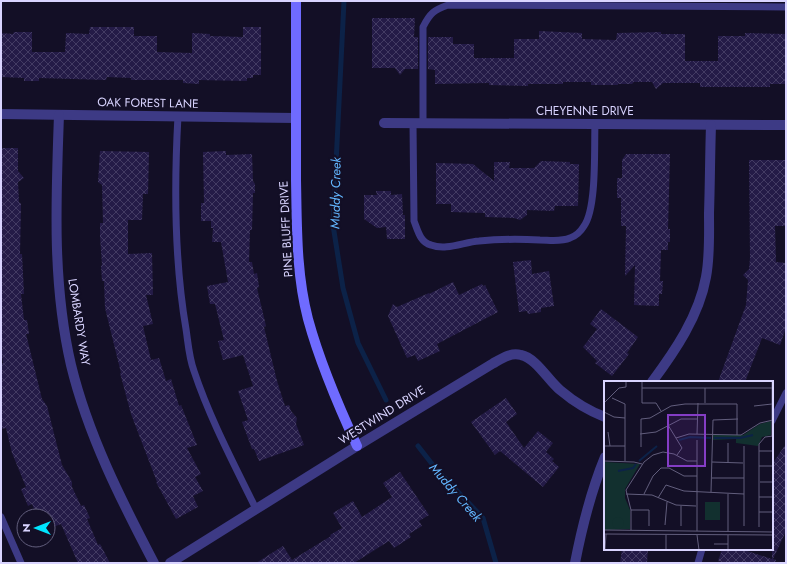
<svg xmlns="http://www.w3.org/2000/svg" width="787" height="564" font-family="Jost,sans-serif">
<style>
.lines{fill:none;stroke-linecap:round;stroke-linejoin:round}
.stream{stroke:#0c2248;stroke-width:5}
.building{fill:url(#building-cross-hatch)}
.lane{stroke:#3d3a85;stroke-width:7}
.street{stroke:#3d3a85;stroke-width:10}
.secondary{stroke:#6f6bff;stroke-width:10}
.labels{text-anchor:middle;stroke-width:4;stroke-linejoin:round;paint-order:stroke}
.street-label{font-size:12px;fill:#d9d4ff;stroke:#130f26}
.water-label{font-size:13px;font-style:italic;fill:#62b6ff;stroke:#130f26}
.inset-river{fill:none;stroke:#0c2248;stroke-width:2}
.inset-road{fill:none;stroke:#625e7d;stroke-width:1}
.view{fill:#843dc5;fill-opacity:0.15;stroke:#843dc5;stroke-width:2}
.inset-edge{fill:none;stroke:#d9d4ff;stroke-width:2}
</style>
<defs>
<pattern id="building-cross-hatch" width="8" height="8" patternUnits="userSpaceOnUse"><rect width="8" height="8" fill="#241b47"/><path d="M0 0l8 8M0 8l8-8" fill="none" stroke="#433b63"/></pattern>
</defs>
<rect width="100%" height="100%" fill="#130f26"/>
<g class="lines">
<g class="stream">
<polyline points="344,1 333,225 343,288 358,343 386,400"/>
<polyline points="418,446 436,469 483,518 496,563"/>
</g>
</g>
<g class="building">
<polygon points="372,18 415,18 414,37 418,37 418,69 405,69 400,75 395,68 372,68"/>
<polygon points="90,27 134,27 134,36 157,36 157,52 192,53 192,33 210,34 210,36 243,37 243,27 261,27 261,75 253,75 253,78 247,78 247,81 199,80 199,84 183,83 183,80 131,80 131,78 107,77 106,80 39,78 39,81 24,81 24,78 1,77 1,33 13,34 14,32 32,32 32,52 65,52 66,33 89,34"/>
<polygon points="539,31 582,33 582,39 616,40 617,33 661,32 661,34 685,34 685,61 718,61 718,36 745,36 745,33 786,34 786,84 770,84 770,87 700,87 700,83 663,83 656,89 652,82 634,82 632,84 618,84 618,85 591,85 591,82 563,82 563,84 528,84 528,86 489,85 489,83 435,84 435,70 428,69 428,37 453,37 453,44 474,44 474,58 514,58 514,39 539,39"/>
<polygon points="1,148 18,148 18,171 24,178 18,182 19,202 21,204 20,254 22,254 24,294 21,294 24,320 27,320 29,334 26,334 42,399 47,406 62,465 72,482 72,487 81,506 84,505 90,518 87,519 98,545 100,544 110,563 78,563 61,524 48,529 48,516 37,516 32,504 28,506 21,489 26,487 12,453 6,428 1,429 1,364 3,363 1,348"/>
<polygon points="100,151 149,152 148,194 143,194 142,220 128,220 128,254 152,253 153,295 146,295 153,324 143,326 151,360 159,358 166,381 171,379 179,406 181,405 197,445 187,448 201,474 195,477 203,491 193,496 198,507 176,519 156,482 157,482 131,414 120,373 121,373 105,308 104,281 102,281 101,266 102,265 100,236 100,223 103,223 102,185 98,182"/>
<polygon points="226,151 226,155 252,154 253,181 255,184 255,193 253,193 252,230 250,230 249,262 252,262 254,274 257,273 259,287 257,288 266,326 264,327 277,381 285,406 289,405 291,411 297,418 296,424 304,445 259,461 254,449 252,449 242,422 248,420 238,391 253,386 243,355 223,360 218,341 224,340 215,304 210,304 207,286 228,282 221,242 212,242 213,228 211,228 211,221 201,221 201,203 204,203 203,152"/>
<polygon points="626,154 670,154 668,229 670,229 670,242 668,242 668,250 661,250 660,281 663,281 662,294 659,294 659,306 634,305 635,265 625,276 626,226 621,226 621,198 617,198 617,178 622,178 622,160"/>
<polygon points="749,160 786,160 786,226 775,226 776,262 786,263 786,328 780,345 762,338 745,382 718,382 746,305 748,280 743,275 749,269 750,258"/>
<polygon points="541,161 570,162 570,164 579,164 578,206 555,206 554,211 527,210 527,215 520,220 514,218 485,217 485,213 451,212 451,204 436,204 436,163 473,164 494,181 494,162 510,162 509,168 534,168"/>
<polygon points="376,191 391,191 391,195 402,194 403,215 405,215 405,239 387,239 386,227 377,228 364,219 364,195 377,195"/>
<polygon points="531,260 532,274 549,271 554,306 541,308 541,312 528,314 527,311 519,312 513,262"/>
<polygon points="453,282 459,295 482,284 483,286 485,285 498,312 437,344 440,351 418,361 415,355 407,358 388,316 393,304 397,307 429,293 429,294"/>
<polygon points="601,309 638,337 627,353 629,354 612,376 595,363 597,361 583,347 597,329 590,324"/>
<polygon points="506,398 517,414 506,422 524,448 538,431 553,443 546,452 554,459 552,461 559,467 543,487 500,451 495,455 471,422"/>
<polygon points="786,444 786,531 773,559 776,560 775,563 726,563 718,561 722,549 741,549 772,559 772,464"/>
<polygon points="400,472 429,515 419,521 422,526 409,534 411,537 394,548 389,541 354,563 256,563 283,546 292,560 331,536 330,535 342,528 333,513 353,501 362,517 392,497 383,483"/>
<polygon points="622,549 648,549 647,563 620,563"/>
</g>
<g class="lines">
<g class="lane">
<path d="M178,116c-4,71 -4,143 8,213 2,13 3,29 8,42 16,48 40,93 62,138"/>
<path d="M413,123l1,98c4,10 6,21 17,24 15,6 33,-3 48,-4 20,-2 41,-2 61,-1 9,0 21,2 30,-2 6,-2 11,-7 14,-12 13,-18 10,-78 11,-102"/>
<path d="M423,123v-96c7,-14 11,-17 25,-22l338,2"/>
<polyline points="772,421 786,393"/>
<polyline points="1,517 21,563"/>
<polyline points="698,563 702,549"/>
</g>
<g class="street">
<polyline points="1,114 296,118"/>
<path d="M59,115c-3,84 -7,168 12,250 17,70 50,135 83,198"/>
<polyline points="384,123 786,125"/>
<path d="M652,382c23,-31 47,-66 54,-105 4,-21 3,-43 3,-64 1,-29 1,-59 2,-88"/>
<path d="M170,563l187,-117 135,-82c9,-5 18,-12 29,-9 15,3 27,25 39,35 13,11 29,21 45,27"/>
<path d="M575,563c7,-36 16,-72 30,-106"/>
</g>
<path class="secondary" d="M296,1c0,60 0,119 0,179 1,46 0,93 12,139 12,44 30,86 49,127"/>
</g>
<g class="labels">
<g class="street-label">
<text transform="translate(148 103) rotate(1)" y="4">OAK FOREST LANE</text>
<text x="585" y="115">CHEYENNE DRIVE</text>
<text transform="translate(286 229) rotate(-93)" y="4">PINE BLUFF DRIVE</text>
<text transform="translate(79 322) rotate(81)" y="4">LOMBARDY WAY</text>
<text transform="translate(382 415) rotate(-32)" y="4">WESTWIND DRIVE</text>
</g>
<g class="water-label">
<text transform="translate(335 193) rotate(-89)" y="5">Muddy Creek</text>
<text transform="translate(456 492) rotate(49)" y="5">Muddy Creek</text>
</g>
</g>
<g transform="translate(604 381)">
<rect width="169" height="169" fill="#130f26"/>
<path d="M167,40v14l-9,2 -4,9 -22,-3v-4l-23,1v-5h30l17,-11zM0,81l36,2 -15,25v9l5,12v19l-26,1zM101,121h15v18h-15z" fill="#12302f"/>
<path d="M8 142a6 6 0 1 1 12 0a6 6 0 1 1-12 0Z" fill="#12302f"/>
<path class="inset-river" d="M110,57h26l13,-3M75,59l11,-3 21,1M35,80l18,-15M14,90l15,-3 3,-4"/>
<path class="inset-road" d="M38,0v22h14l5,8M38,7h130M8,17l13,6v57M0,22l15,-15 7,-1v-6M101,22v-15M150,25l18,-2M0,31l10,5 11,1M64,44l14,23 -5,7M4,51l2,14M36,53l16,-2 25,-13h17M93,53l1,-31M168,55v-55M72,57l13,-4 52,1 19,-12 13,-3M0,65h21M140,65v80M37,66v-28l9,-1 21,-12 14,-2h52v31M155,70h14M0,80l30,1 8,2M108,81l31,1M124,82v-20M155,85h14M108,97h32M156,101h13M107,111l2,-72 25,-1M22,113l26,1 24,10 20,1M40,113l9,-18 8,-8h8l15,8h13M155,116h14M54,117l8,-13 18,6 60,3M27,129h18v16M155,131h14M61,144l2,-23M77,145v-20M155,146v-83l6,-7 8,-1M0,149l169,2M27,149v-20l-5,-20 18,-28 9,-7 10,-3 11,2 13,7h10M93,150v-91M124,150v-37M0,153l169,1M62,154v15M93,154l2,15M110,163h14M1,169l1,-16M124,169v-15"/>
<path class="view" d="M64,34h37v51h-37z"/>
<rect width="169" height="169" class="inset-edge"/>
</g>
<rect width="787" height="564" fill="none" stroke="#d9d4ff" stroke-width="4"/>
<g transform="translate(36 528) rotate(270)"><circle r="19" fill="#130f26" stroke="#625e7d"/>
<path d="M0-3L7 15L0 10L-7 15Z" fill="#00e5ff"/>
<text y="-6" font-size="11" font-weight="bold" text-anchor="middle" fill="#d9d4ff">N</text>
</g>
</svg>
